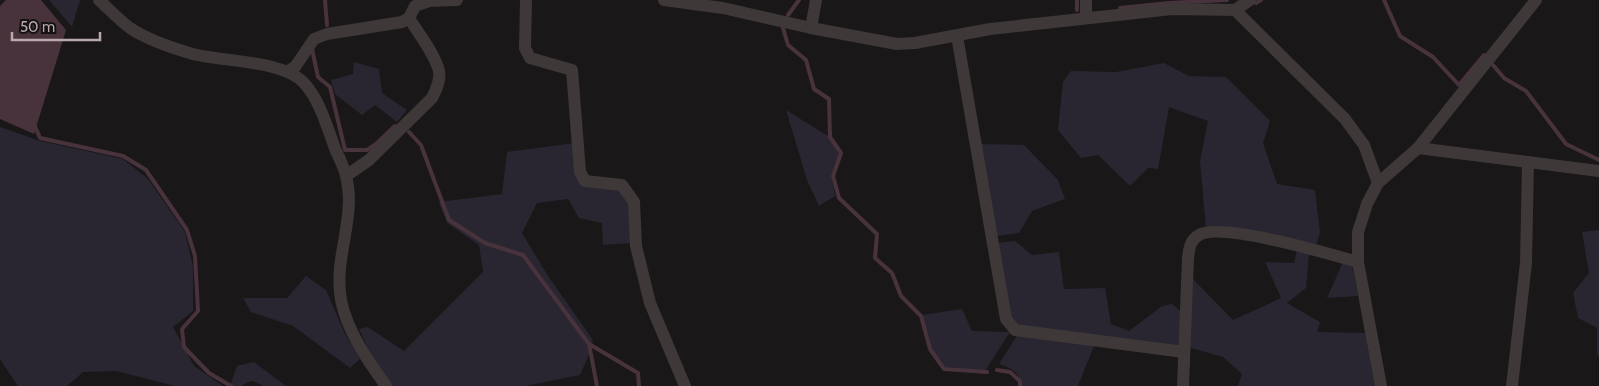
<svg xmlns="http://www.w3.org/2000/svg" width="1599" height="386" font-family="Cabin,sans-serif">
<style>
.green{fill:#292631}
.water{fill:#48333c}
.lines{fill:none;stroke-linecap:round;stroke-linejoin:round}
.stream{stroke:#48333c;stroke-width:4}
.minor{stroke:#3e3838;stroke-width:12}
</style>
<rect width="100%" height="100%" fill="#191717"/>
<g class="green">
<polygon points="49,0 80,0 72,27"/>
<polygon points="354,62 379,69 382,93 407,110 397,122 375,105 362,115 335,94 331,80 353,74"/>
<polygon points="1164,63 1189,76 1226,77 1270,121 1263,143 1277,184 1315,190 1320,233 1316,246 1206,229 1200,161 1208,121 1169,107 1158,169 1148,168 1130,186 1098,155 1081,158 1058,130 1063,82 1071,71 1116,72"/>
<polygon points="786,110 828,136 839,154 831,175 835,196 819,206 807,180"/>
<polygon points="0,127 40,141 123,159 148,179 185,232 193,267 193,311 173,327 194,366 223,386 175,386 116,371 83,372 67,386 18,386 0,359"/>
<polygon points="575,143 579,181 620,189 630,203 632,243 603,245 602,223 579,218 568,199 537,203 522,233 548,276 593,340 590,352 580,375 526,386 392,386 373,359 359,329 368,327 404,351 483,272 479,245 447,223 439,202 502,194 507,152"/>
<polygon points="979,144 1024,145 1058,180 1065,199 1032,211 1019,233 996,236"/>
<polygon points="1599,230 1599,357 1597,353 1597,328 1578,318 1573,293 1589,273 1582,232"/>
<polygon points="1015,241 1032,255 1059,252 1064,289 1105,288 1111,324 1129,331 1162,306 1172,304 1182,312 1181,346 1018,326 1010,318 997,243"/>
<polygon points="1297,250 1309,253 1306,288 1287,303 1320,322 1317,332 1365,333 1375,386 1238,386 1242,374 1223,357 1188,347 1190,276 1233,320 1281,298 1265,262 1294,263"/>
<polygon points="1343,262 1352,265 1358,296 1327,298"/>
<polygon points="306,276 326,290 345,334 360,359 350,368 293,326 251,312 243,298 287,298"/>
<polygon points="962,309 972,331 1010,332 985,371 945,367 931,349 922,315"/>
<path d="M1018,334l77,9 -17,43h-56c-1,-13 -11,-18 -23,-22z"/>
<polygon points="254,362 286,386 264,386 253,381 246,383 242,386 230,386 237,366"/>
</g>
<polygon class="water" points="6,0 41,0 66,30 34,134 0,119 0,6"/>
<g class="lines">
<g class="stream">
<polyline points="325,0 327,25"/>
<polyline points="1384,0 1400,36 1433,57 1459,85 1484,55"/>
<polyline points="1256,3 1261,0"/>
<polyline points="1120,8 1169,3 1227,0"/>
<polyline points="1077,10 1077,0"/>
<polyline points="788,15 799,0"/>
<polyline points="783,28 788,45 806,60 814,89 829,99 830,137 841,153 833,176 839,198 877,234 875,258 892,273 901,296 921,316 930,349 944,369 987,372"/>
<polyline points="312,49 318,77 330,87 345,150 367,150 376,144 395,126"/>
<polyline points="1493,65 1504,78 1526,91 1566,144 1599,160"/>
<polyline points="34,124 40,138 123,156 146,170 187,230 195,256 198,311 182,329 184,347 209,373 231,386"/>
<polyline points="409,132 421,145 449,220 485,243 523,255 589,344 597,386"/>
<polyline points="589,344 638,373 639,386"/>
<polyline points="997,370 1010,372 1020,381 1020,386"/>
</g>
<g class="minor">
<path d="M99,0c10,9 20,20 31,28 18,12 42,20 63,26 31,8 90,6 111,29 16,17 24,47 32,68 4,8 8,17 10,25 2,8 3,18 3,26 -1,34 -14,63 -8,98 6,31 27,61 45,86"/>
<polyline points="526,0 525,48 530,58 572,70 580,172 585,181 622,185 634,202 636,246 650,303 685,386"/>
<polyline points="664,0 723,8 811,28 897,44 915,43 990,29 1172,9 1235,10 1250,0"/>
<polyline points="1086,0 1086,18"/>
<polyline points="1235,10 1345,119 1364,145 1378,183"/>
<polyline points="811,28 816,0"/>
<polyline points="957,36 1006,319 1015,330 1184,352"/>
<polyline points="288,71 295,67 314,39 327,34 402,22 409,18 415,6 429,1 457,0"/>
<polyline points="1418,148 1599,171"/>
<path d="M346,176l23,-16 63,-62c4,-8 9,-18 7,-27 -4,-17 -21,-38 -30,-53"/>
<path d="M1183,386l5,-128c1,-9 2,-18 11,-23 22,-13 131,19 159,27"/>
<polyline points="1381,386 1358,262 1358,232 1367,204 1378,183 1418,148 1536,0"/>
<polyline points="1512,386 1526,263 1528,163"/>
</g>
</g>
<path d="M12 32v8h88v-8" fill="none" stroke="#baa8ac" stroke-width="2.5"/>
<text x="20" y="32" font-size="15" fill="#baa8ac" stroke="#141212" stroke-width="4" paint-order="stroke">50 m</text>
</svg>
